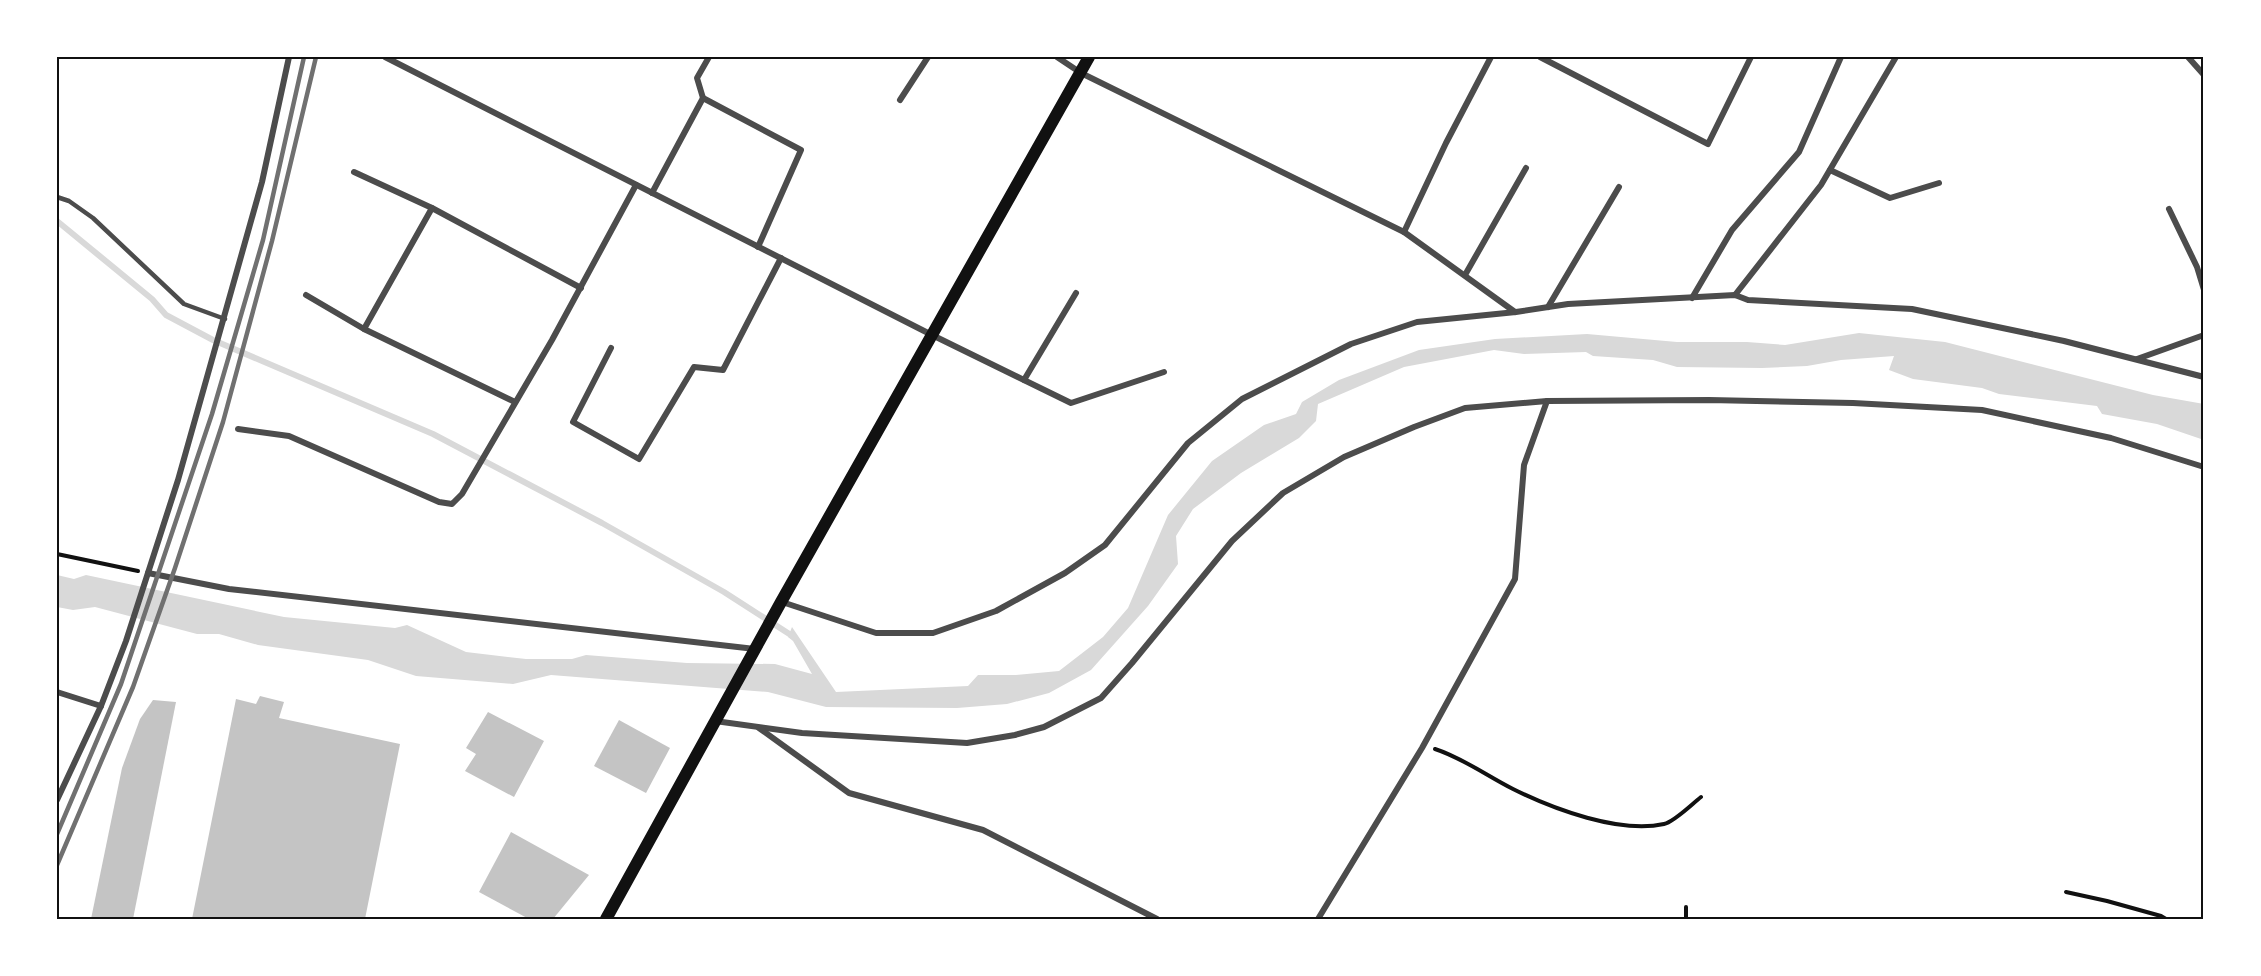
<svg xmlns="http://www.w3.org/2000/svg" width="2261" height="976" font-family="Ubuntu,sans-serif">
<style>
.water{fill:#d9d9d9}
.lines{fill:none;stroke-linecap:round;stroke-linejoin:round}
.stream{stroke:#d9d9d9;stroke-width:6}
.building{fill:#c4c4c4}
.path{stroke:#111;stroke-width:4}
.service{stroke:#4c4c4c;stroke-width:4.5}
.minor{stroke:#4c4c4c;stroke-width:6}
.secondary{stroke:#111;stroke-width:12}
.rail{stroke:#707070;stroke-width:4.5}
.neatline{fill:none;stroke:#111;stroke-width:2}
</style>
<rect width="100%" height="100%" fill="#fff"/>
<polygon class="water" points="1859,333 1945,342 2153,395 2204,404 2204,440 2157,424 2102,414 2097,406 1999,394 1982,388 1913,379 1889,370 1894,356 1841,360 1807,366 1762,368 1677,367 1653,360 1593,356 1586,352 1524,354 1494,350 1404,367 1318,404 1316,421 1299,438 1241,473 1193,509 1176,536 1178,564 1148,606 1091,670 1049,693 1007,704 957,708 826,707 768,692 551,675 513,684 416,676 368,660 258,645 219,634 197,634 95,607 73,610 57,607 57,575 74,579 86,575 284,617 395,628 407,625 466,652 526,659 572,659 586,655 687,663 775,664 812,674 793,641 788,637 792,627 836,692 968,686 978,675 1016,675 1059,671 1103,637 1128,608 1168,515 1212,461 1264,425 1296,414 1302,402 1339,380 1419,350 1495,339 1587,334 1677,342 1747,342 1785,345"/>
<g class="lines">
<polyline class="stream" points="57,221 152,299 166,315 213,340 433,434 602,523 724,592 794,637"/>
</g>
<g class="building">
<polygon points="260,696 284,702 279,718 400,744 365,919 192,919 236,699 256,704"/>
<polygon points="153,700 176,702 133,919 91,919 122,768 140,719"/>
<polygon points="488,712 544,741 514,797 465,771 476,754 466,748"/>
<polygon points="619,720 670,748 646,793 594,766"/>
<polygon points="511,832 589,875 553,919 529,919 479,892"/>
</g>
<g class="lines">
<g class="path">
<polyline points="57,554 138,571"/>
<path d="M1435,749c28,9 52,27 78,40 40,20 107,45 151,35 10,-2 28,-20 37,-27"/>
<polyline points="2066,892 2107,901 2161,916 2166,919"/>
<polyline points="1686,907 1686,919"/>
</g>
<polyline class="service" points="57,197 69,201 93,218 184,304 225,319"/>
<g class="minor">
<polyline points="385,57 932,335 1071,403 1164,372"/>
<polyline points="1057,57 1081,73 1404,232 1515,312"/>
<polyline points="1540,57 1708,144 1751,57"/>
<polyline points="2188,57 2204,75"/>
<polyline points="703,98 697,78 709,57"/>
<polyline points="900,100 928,57"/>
<polyline points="1830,170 1890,198 1939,183"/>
<polyline points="354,172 432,208 581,288"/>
<polyline points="652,193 703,98 801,150 758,247"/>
<polyline points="2169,209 2197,267 2204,290"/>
<polyline points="1404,232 1446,143 1491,57"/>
<polyline points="1465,275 1526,168"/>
<polyline points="306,295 364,329 515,402"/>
<polyline points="1735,295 1821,185 1896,57"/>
<polyline points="1692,298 1732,230 1799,152 1841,57"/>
<polyline points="1548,307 1619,187"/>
<polyline points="364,329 432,208"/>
<polyline points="611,348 573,422 639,459 694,367 723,370 781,258"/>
<polyline points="2137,359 2204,335"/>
<polyline points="1024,380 1076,293"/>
<polyline points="238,429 289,436 439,502 452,504 462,494 552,340 636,185"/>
<polyline points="148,573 229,589 755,649"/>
<polyline points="782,602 876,633 933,633 996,611 1065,573 1105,545 1188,443 1242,399 1351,344 1417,322 1516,312 1568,304 1735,295 1748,300 1912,309 2064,341 2204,377"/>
<polyline points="57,692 101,706"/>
<polyline points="715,721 802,733 967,743 1015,735 1044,727 1101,698 1132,663 1232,541 1283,493 1344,457 1414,427 1465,408 1547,401 1709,400 1853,403 1982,410 2111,438 2204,467"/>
<polyline points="759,728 849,793 983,830 1157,919"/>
<polyline points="57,800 101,706 126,641 178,480 262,182 289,57"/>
<polyline points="1318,919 1422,748 1515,579 1524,465 1547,401"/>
</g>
<polyline class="secondary" points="606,919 781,602 1089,57"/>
<g class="rail">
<polyline points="57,834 121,684 212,414 263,240 304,57"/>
<polyline points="57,865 133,687 175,568 223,422 272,241 316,57"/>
</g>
</g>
<rect width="2261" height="976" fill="none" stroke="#ffffff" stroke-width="117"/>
<rect x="58" y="58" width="2144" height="860" class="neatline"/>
</svg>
